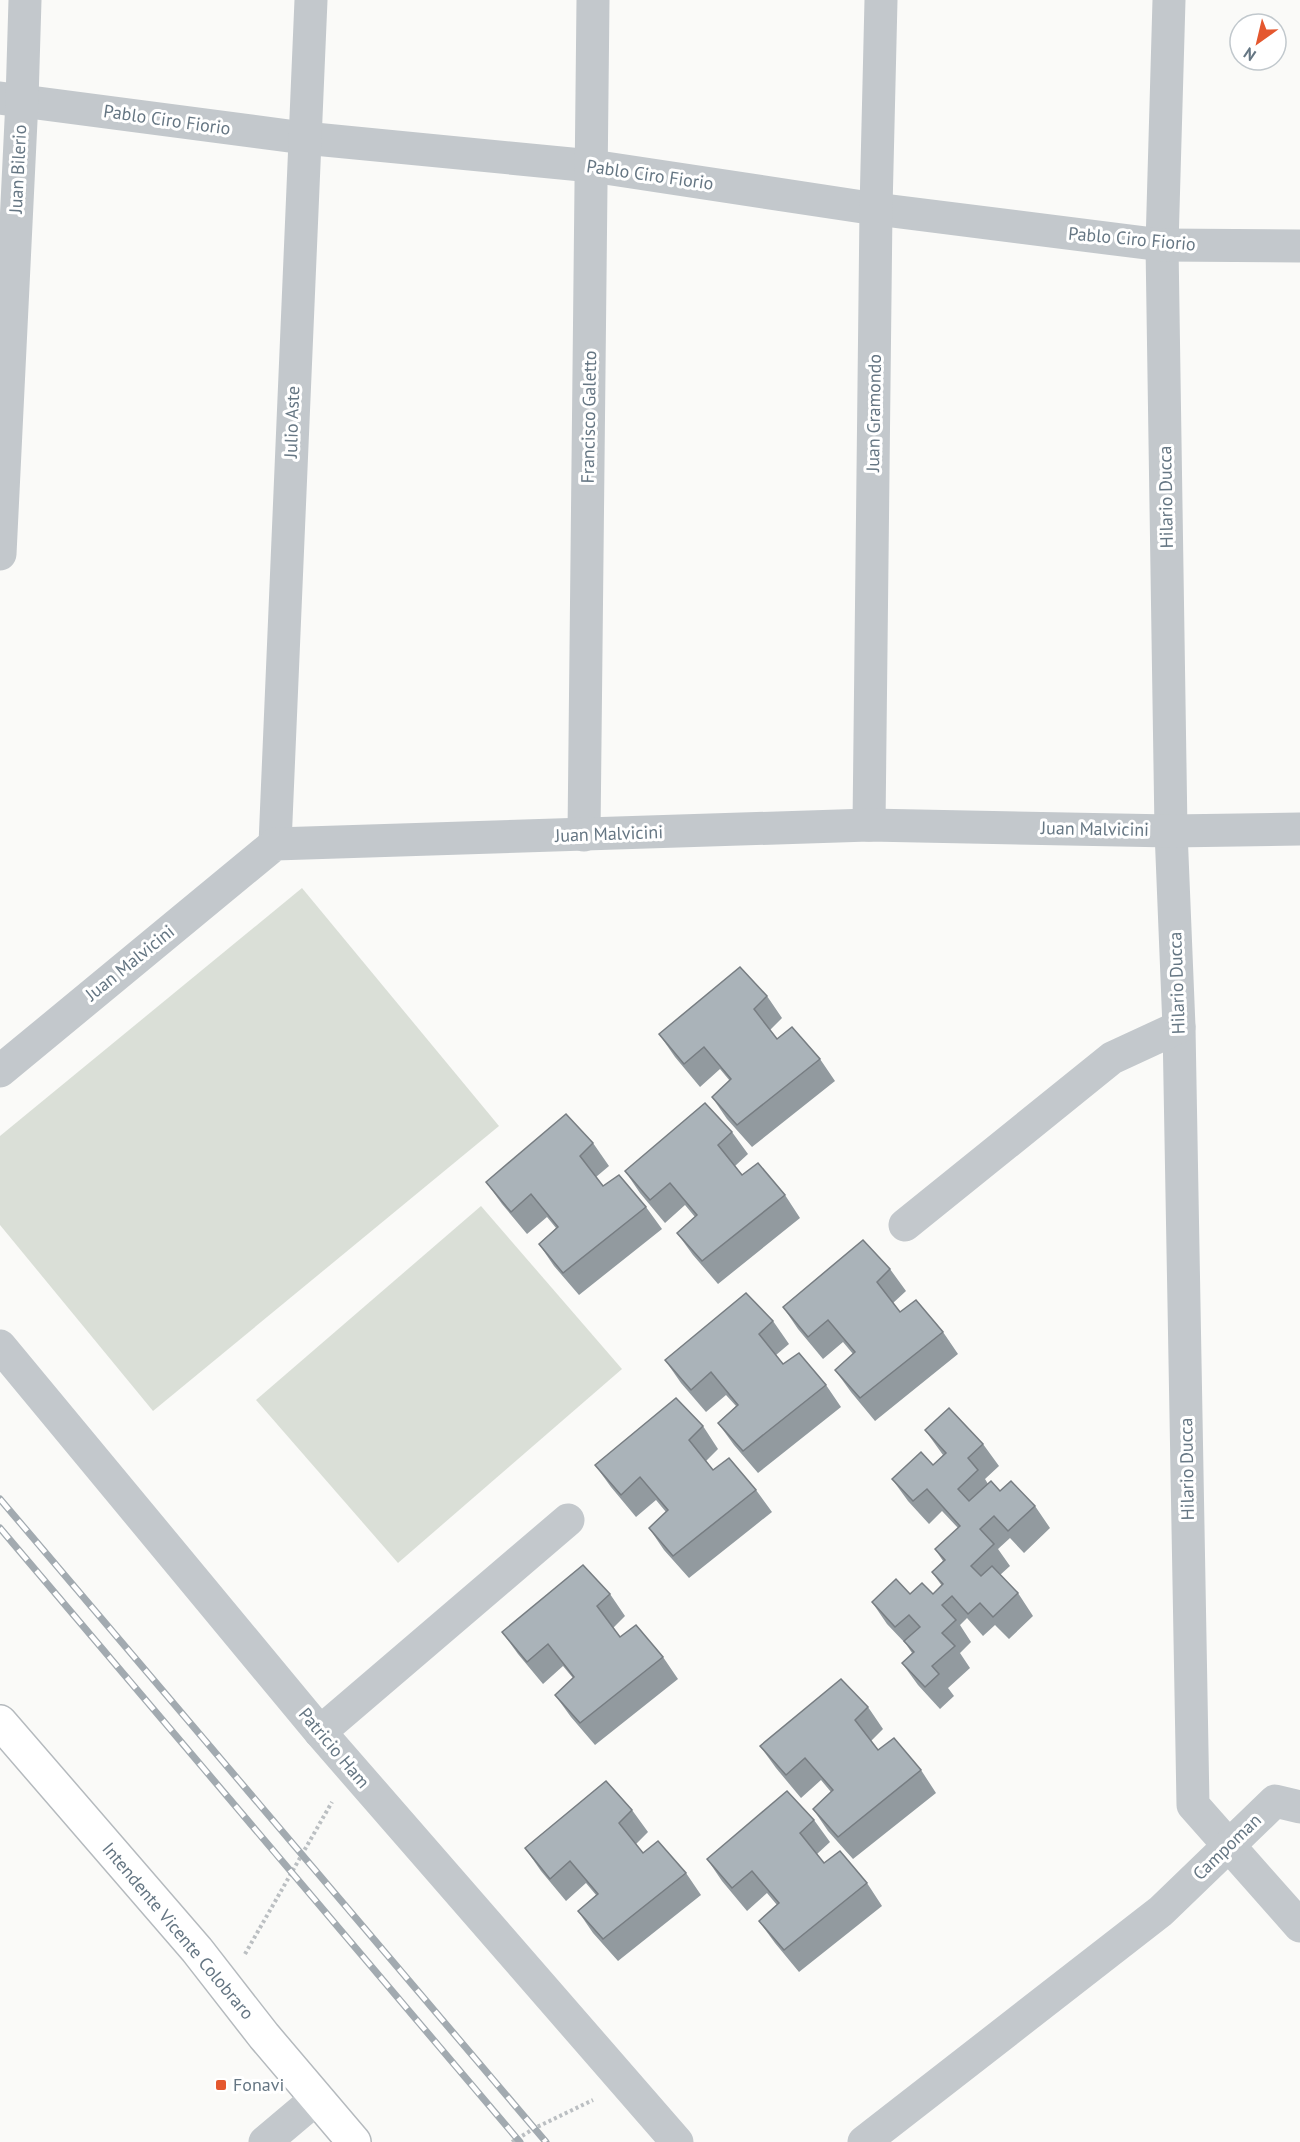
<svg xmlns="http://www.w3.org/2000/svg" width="1300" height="2142" font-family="'PT Sans',sans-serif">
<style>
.garden{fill:#dadfd7}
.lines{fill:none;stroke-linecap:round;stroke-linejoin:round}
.primary-casing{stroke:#b5babe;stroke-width:36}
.path{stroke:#bbbfc2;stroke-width:4;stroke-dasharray:3 3;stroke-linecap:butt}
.street{stroke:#c3c8cc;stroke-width:33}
.primary{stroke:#fff;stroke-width:33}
.rail-casing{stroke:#a2aab0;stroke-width:7}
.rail{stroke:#fff;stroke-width:4.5;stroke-dasharray:14;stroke-linecap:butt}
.wall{fill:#929a9f}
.building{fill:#aab3b9;stroke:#777d82;stroke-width:1.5}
.poi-dot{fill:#e4572e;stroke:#fff;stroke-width:2}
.labels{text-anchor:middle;stroke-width:6;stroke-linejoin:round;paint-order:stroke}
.street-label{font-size:18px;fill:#657683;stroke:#fff}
.poi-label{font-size:18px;fill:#657683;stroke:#fff;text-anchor:start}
</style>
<rect width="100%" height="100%" fill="#fafaf8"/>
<g class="garden">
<polygon points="302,888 499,1126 153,1411 0,1225 0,1136"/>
<polygon points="481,1206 622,1369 398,1563 256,1400"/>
</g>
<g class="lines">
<defs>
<polyline id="primary" points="0,1722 197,1950 264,2036 354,2142"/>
</defs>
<use href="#primary" class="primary-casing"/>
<g class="path">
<polyline points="245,1954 332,1802"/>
<polyline points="512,2142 535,2128 593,2100"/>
</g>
<g class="street">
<polyline points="1169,0 1162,245 1171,831 1179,1027 1193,1805 1300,1926"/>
<polyline points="0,98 304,138 592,166 876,209 1162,245 1300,246"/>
<polyline points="0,554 22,100 25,0"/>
<polyline points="869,825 876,209 881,0"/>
<polyline points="584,835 593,0"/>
<polyline points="275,844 311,0"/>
<polyline points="0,1071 275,844 869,825 1171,831 1300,829"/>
<polyline points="905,1225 1112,1058 1179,1027"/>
<polyline points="0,1346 320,1732 677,2142"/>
<polyline points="320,1732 568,1520"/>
<polyline points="265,2142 316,2099"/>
<polyline points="864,2142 1161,1911 1275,1801 1300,1807"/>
</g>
<use href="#primary" class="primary"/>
<defs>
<g id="rail">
<polyline points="0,1499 546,2142"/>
<polyline points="0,1528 520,2142"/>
</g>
</defs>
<use href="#rail" class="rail-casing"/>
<use href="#rail" class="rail"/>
</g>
<g class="wall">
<polygon points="767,996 782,1018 770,1030 777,1039 820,1059 835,1081 752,1147 727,1119 712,1097 730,1081 720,1069 700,1087 675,1057 659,1034"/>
<polygon points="732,1132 748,1154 735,1166 742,1175 785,1195 800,1218 718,1284 693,1255 677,1233 695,1217 685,1205 665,1223 640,1193 625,1171"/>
<polygon points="593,1143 609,1166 596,1177 603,1186 646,1207 662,1229 579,1295 554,1266 539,1244 556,1228 547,1217 527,1234 502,1204 486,1182"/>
<polygon points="890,1269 906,1291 893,1303 900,1312 943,1332 958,1354 875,1421 851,1392 835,1370 853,1354 843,1342 823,1359 798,1329 783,1307"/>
<polygon points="773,1321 789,1344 776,1355 783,1364 826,1385 841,1407 758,1473 734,1445 718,1423 736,1406 726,1395 706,1412 681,1383 665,1360"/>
<polygon points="703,1426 718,1449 706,1461 713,1470 756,1490 772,1512 689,1578 664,1550 649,1528 666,1512 656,1500 636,1517 611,1487 595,1465"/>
<polygon points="925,1430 983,1444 999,1466 985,1479 988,1484 1000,1491 1035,1506 1050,1528 1024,1553 1010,1538 998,1549 1010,1566 1000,1575 1018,1593 1033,1616 1009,1639 995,1625 983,1636 967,1618 960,1625 971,1642 960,1653 970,1668 948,1688 954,1696 940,1709 918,1685 902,1663 912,1653 906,1644 887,1624 872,1602 910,1594 933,1594 942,1586 932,1572 943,1561 935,1549 958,1528 942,1511 929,1524 908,1501 892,1479 933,1465 943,1455"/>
<polygon points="610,1594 625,1616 613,1628 620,1637 663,1657 678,1679 595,1745 571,1717 555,1695 573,1678 563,1666 543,1684 518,1654 502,1632"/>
<polygon points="868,1707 883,1729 871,1741 878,1750 921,1770 936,1793 853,1859 828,1831 813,1809 831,1792 821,1780 801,1798 776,1768 760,1746"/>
<polygon points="632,1810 648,1832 636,1844 643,1853 686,1873 701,1895 618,1961 593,1933 578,1911 596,1895 586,1883 566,1901 541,1871 525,1848"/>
<polygon points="814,1820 830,1842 817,1854 824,1863 867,1883 882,1906 799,1972 775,1943 759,1921 777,1905 767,1893 747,1911 722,1881 707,1859"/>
</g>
<g class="building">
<polygon points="740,967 767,996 754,1009 777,1039 792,1027 820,1059 737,1125 712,1097 731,1079 704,1047 684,1064 659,1034"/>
<polygon points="705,1103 732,1132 718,1145 742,1175 758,1163 785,1195 702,1261 677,1233 697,1215 670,1183 650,1200 625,1171"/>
<polygon points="566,1114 593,1143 580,1156 603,1186 619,1175 646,1207 563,1273 539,1244 558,1227 531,1194 511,1212 486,1182"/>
<polygon points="863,1240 890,1269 877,1282 900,1312 916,1300 943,1332 860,1398 835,1370 855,1352 828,1320 808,1337 783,1307"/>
<polygon points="746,1293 773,1321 759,1334 783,1364 799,1353 826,1385 743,1451 718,1423 738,1405 711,1372 691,1390 665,1360"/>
<polygon points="676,1398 703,1426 689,1440 713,1470 729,1458 756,1490 673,1556 649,1528 668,1510 640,1477 621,1495 595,1465"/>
<polygon points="949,1408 983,1444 968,1458 978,1470 958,1489 969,1501 991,1481 1000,1491 1011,1481 1035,1506 1008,1531 994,1516 980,1529 994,1544 971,1566 981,1576 992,1566 1018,1593 993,1617 980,1603 968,1614 952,1596 942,1605 956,1620 942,1633 955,1646 932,1666 939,1674 925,1687 902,1663 914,1652 904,1641 920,1627 909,1615 895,1627 872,1602 896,1579 910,1594 922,1583 933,1594 943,1584 932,1572 945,1560 935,1549 960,1526 927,1489 913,1501 892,1479 921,1452 933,1465 946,1453 925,1430"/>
<polygon points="583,1565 610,1594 597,1606 620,1637 636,1625 663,1657 580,1723 555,1695 574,1677 548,1644 527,1662 502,1632"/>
<polygon points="841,1679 868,1707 855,1720 878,1750 894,1738 921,1770 838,1837 813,1809 833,1790 805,1758 786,1775 760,1746"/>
<polygon points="606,1781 632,1810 619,1823 643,1853 658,1841 686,1873 603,1939 578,1911 598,1894 570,1861 550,1879 525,1848"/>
<polygon points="787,1791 814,1820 800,1833 824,1863 840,1851 867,1883 784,1950 759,1921 779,1903 752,1871 732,1888 707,1859"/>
</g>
<rect class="poi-dot" x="215" y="2079" width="12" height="12" rx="3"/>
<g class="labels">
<g class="street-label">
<text transform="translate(167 120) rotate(8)" y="6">Pablo Ciro Fiorio</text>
<text transform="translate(18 169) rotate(-87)" y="6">Juan Bilerio</text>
<text transform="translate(650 175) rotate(8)" y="6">Pablo Ciro Fiorio</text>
<text transform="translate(1132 239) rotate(5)" y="6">Pablo Ciro Fiorio</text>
<text transform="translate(874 413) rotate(-89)" y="6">Juan Gramondo</text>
<text transform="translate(589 417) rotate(-89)" y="6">Francisco Galetto</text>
<text transform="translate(292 422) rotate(-88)" y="6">Julio Aste</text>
<text transform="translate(1166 497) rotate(-91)" y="6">Hilario Ducca</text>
<text transform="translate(1095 829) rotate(1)" y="6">Juan Malvicini</text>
<text transform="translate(609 834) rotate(-2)" y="6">Juan Malvicini</text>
<text transform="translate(130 963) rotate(-39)" y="6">Juan Malvicini</text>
<text transform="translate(1177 983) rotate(-92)" y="6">Hilario Ducca</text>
<text transform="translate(1187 1469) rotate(-91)" y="6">Hilario Ducca</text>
<text transform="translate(334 1748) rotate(50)" y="6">Patricio Ham</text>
<text transform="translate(1227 1847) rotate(-44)" y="6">Campoman</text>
<text transform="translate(178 1931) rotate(50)" y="6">Intendente Vicente Colobraro</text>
</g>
<g class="poi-label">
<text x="233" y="2091">Fonavi</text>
</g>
</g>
<g transform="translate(1258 42) rotate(214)"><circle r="28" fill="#ffffff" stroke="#c1c8cd" stroke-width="1.5"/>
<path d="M0-4.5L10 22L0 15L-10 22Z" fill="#e4572e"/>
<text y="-9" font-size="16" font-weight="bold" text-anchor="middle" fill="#657683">N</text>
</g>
</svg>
